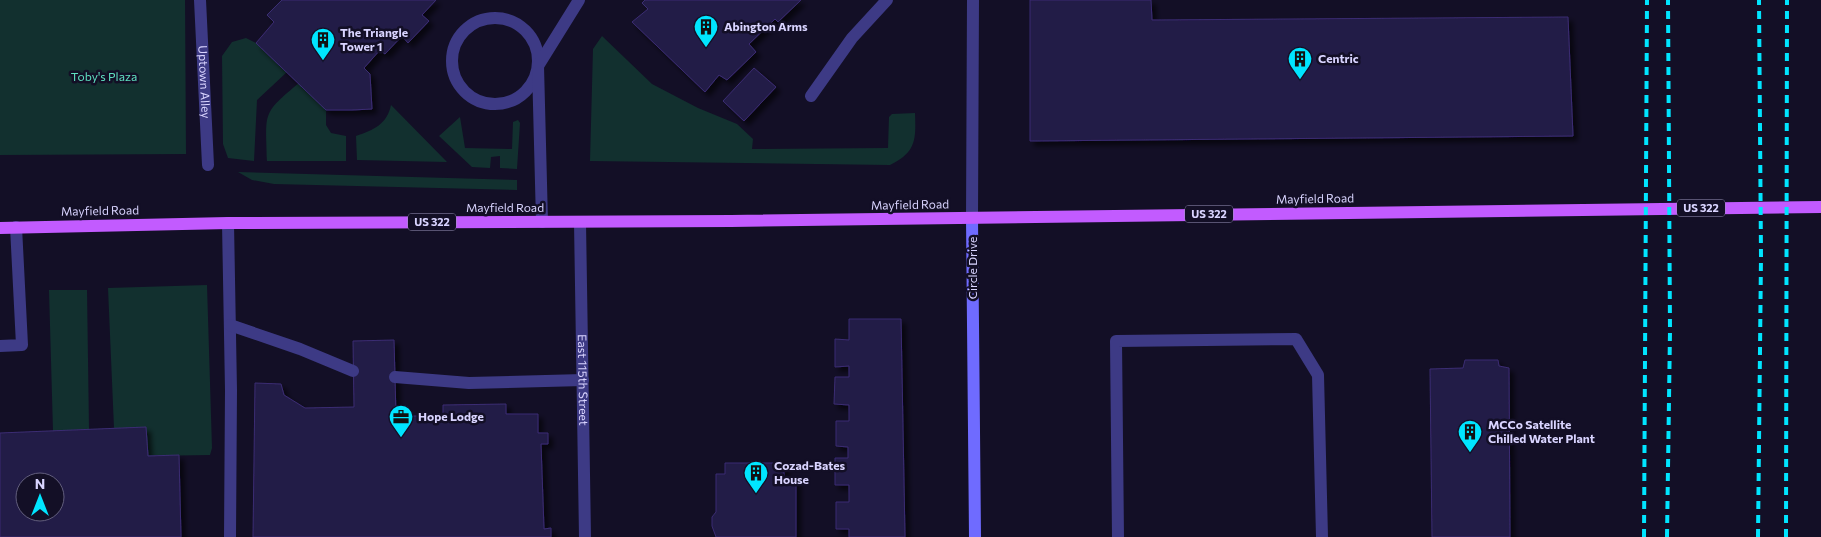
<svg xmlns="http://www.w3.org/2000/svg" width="1821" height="537" font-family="Commissioner,sans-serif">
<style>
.green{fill:#12302f}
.building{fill:#241b47;stroke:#3b2d73;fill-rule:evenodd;filter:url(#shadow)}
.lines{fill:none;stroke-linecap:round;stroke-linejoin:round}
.lane{stroke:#3d3a85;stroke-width:12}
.street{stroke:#3d3a85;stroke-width:12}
.secondary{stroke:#6f6bff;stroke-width:12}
.primary{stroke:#c25bff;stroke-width:12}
.rail{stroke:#00e5ff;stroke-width:4;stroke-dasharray:8 6;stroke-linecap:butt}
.labels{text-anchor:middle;stroke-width:5;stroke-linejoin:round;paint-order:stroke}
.shield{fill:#130f26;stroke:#9e99be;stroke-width:1}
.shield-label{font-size:11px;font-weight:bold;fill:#d9d4ff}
.poi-label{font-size:12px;font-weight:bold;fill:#d9d4ff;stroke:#130f26;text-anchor:start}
.park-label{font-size:12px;fill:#5fe0c0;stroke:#130f26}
.street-label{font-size:12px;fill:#d9d4ff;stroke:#130f26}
</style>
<defs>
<filter id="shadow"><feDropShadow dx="4.5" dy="4.5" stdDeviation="2.5" flood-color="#0009"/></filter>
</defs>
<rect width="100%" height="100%" fill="#130f26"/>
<g class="green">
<polygon points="0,0 185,0 186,154 0,155"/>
<path d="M602,36l50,48 46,24 39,16 16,15 -1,10 136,-1 1,-31 3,-3 23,-1c1,27 1,39 -25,52l-300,-4 3,-112z"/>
<polygon points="246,38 256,43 287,72 257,100 254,161 228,158 223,144 222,56 232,42"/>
<path d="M300,82l26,28v15l5,8 15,3v25h-79c-1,-50 -6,-46 33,-79z"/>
<path d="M391,105l56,57 -90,-2 -1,-24c18,-6 31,-12 35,-31z"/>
<polygon points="460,117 465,148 512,149 513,122 518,120 520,123 517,169 500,168 500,156 491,157 490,168 472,167 439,136"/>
<polygon points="238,172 517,180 517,190 274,184 252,180"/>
<polygon points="207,285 212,448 210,455 148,456 146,428 114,428 108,288"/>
<polygon points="49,290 87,290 89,429 53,431"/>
</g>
<g class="building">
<polygon points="282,0 436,0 422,15 429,21 408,43 402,36 385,54 380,50 364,68 370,74 372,109 352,110 326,110 256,43 274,22 267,15"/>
<polygon points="645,0 801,0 778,22 775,19 749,44 756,52 727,80 719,75 705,92 632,22 648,9 642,3"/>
<polygon points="1030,0 1151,0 1152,20 1568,17 1573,136 1030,141"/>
<polygon points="754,68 776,87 744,121 723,101"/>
<polygon points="849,319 901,319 905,537 849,537 849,529 836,529 836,502 849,502 849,485 835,485 835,458 848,458 848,447 836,446 836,421 849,421 849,405 834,404 835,377 849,377 849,366 835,367 835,339 849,340"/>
<polygon points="394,340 396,416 443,416 443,405 506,404 506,414 538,414 538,433 548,433 548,444 541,444 544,529 551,528 551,537 253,537 255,383 281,384 284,395 305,408 354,407 353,341"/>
<polygon points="1465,360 1498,360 1499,366 1509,368 1510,537 1432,537 1430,369 1463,368"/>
<path d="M146,427l2,29 31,-1 2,82h-181v-104zM25,482h30v30h-30z"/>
<polygon points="725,463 784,463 784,477 796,477 796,537 716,537 712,526 712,517 716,512 716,474 725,474"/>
</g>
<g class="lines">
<g class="lane">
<circle cx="495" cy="61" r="43"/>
<polyline points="811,96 852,38 887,0"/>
<polyline points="542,222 538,66 579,0"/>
<polyline points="228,223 231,390 230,537"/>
<polyline points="230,325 300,349 353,371"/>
<polyline points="0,346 22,345 16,227"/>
<polyline points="395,377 469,383 583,380"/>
<polyline points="1118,537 1116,341 1296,339 1318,375 1322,537"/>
</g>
<g class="street">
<path id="s1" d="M200,0l8,165"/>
<polyline points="972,218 973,0"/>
<path id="s2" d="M580,222l5,315"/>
</g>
<polyline class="secondary" points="972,218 975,537"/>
<polyline class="primary" points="0,228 228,223 731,221 1821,207"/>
<g class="rail">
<polyline points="1644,537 1647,0"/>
<polyline points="1667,537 1670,331 1668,0"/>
<polyline points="1758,537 1761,257 1759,0"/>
<polyline points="1786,537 1787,0"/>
</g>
</g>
<defs>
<symbol id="building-pin" viewBox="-11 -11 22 30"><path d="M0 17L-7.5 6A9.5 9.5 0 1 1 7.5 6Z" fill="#00e5ff" stroke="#130f26"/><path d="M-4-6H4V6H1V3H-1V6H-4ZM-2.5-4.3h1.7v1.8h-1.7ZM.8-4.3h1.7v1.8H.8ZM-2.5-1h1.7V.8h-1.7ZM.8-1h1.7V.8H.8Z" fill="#111"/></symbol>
<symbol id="office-pin" viewBox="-11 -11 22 30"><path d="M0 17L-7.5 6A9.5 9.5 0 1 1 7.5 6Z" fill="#00e5ff" stroke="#130f26"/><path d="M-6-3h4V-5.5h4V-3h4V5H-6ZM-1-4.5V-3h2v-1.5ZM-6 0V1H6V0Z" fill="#111"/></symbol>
</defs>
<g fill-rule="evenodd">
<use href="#building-pin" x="692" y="13" width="28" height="38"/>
<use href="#building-pin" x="309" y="26" width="28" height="38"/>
<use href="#building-pin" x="1286" y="45" width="28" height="38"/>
<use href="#office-pin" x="387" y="403" width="28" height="38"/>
<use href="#building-pin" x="1456" y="418" width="28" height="38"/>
<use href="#building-pin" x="742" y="459" width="28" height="38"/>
</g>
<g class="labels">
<g class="shield">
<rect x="1677" y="199.5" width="48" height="17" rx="4"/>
<rect x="1185" y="205.5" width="48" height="17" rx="4"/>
<rect x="408" y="213.5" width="48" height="17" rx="4"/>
</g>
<g class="shield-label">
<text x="1701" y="212">US 322</text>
<text x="1209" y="218">US 322</text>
<text x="432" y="226">US 322</text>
</g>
<g class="poi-label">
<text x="724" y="31">Abington Arms</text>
<text x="340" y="37">The Triangle<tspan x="340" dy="14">Tower 1</tspan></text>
<text x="1318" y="63">Centric</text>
<text x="418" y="421">Hope Lodge</text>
<text x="1488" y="429">MCCo Satellite<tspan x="1488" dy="14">Chilled Water Plant</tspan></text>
<text x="774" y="470">Cozad-Bates<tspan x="774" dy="14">House</tspan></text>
</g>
<g class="park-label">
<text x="104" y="81">Toby's Plaza</text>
</g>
<g class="street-label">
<text dy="4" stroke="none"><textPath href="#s1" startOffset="82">Uptown Alley</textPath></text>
<text transform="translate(1315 199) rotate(-1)" y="4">Mayfield Road</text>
<text transform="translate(910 205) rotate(-1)" y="4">Mayfield Road</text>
<text x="505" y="212">Mayfield Road</text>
<text transform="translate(100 211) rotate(-1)" y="4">Mayfield Road</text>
<text transform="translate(973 268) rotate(-90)" y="4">Circle Drive</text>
<text dy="4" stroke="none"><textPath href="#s2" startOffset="158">East 115th Street</textPath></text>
</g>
</g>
<g transform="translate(40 497)"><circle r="24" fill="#130f26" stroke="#625e7d"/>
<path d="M0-4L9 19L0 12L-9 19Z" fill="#00e5ff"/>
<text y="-8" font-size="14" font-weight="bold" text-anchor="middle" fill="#d9d4ff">N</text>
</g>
</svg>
